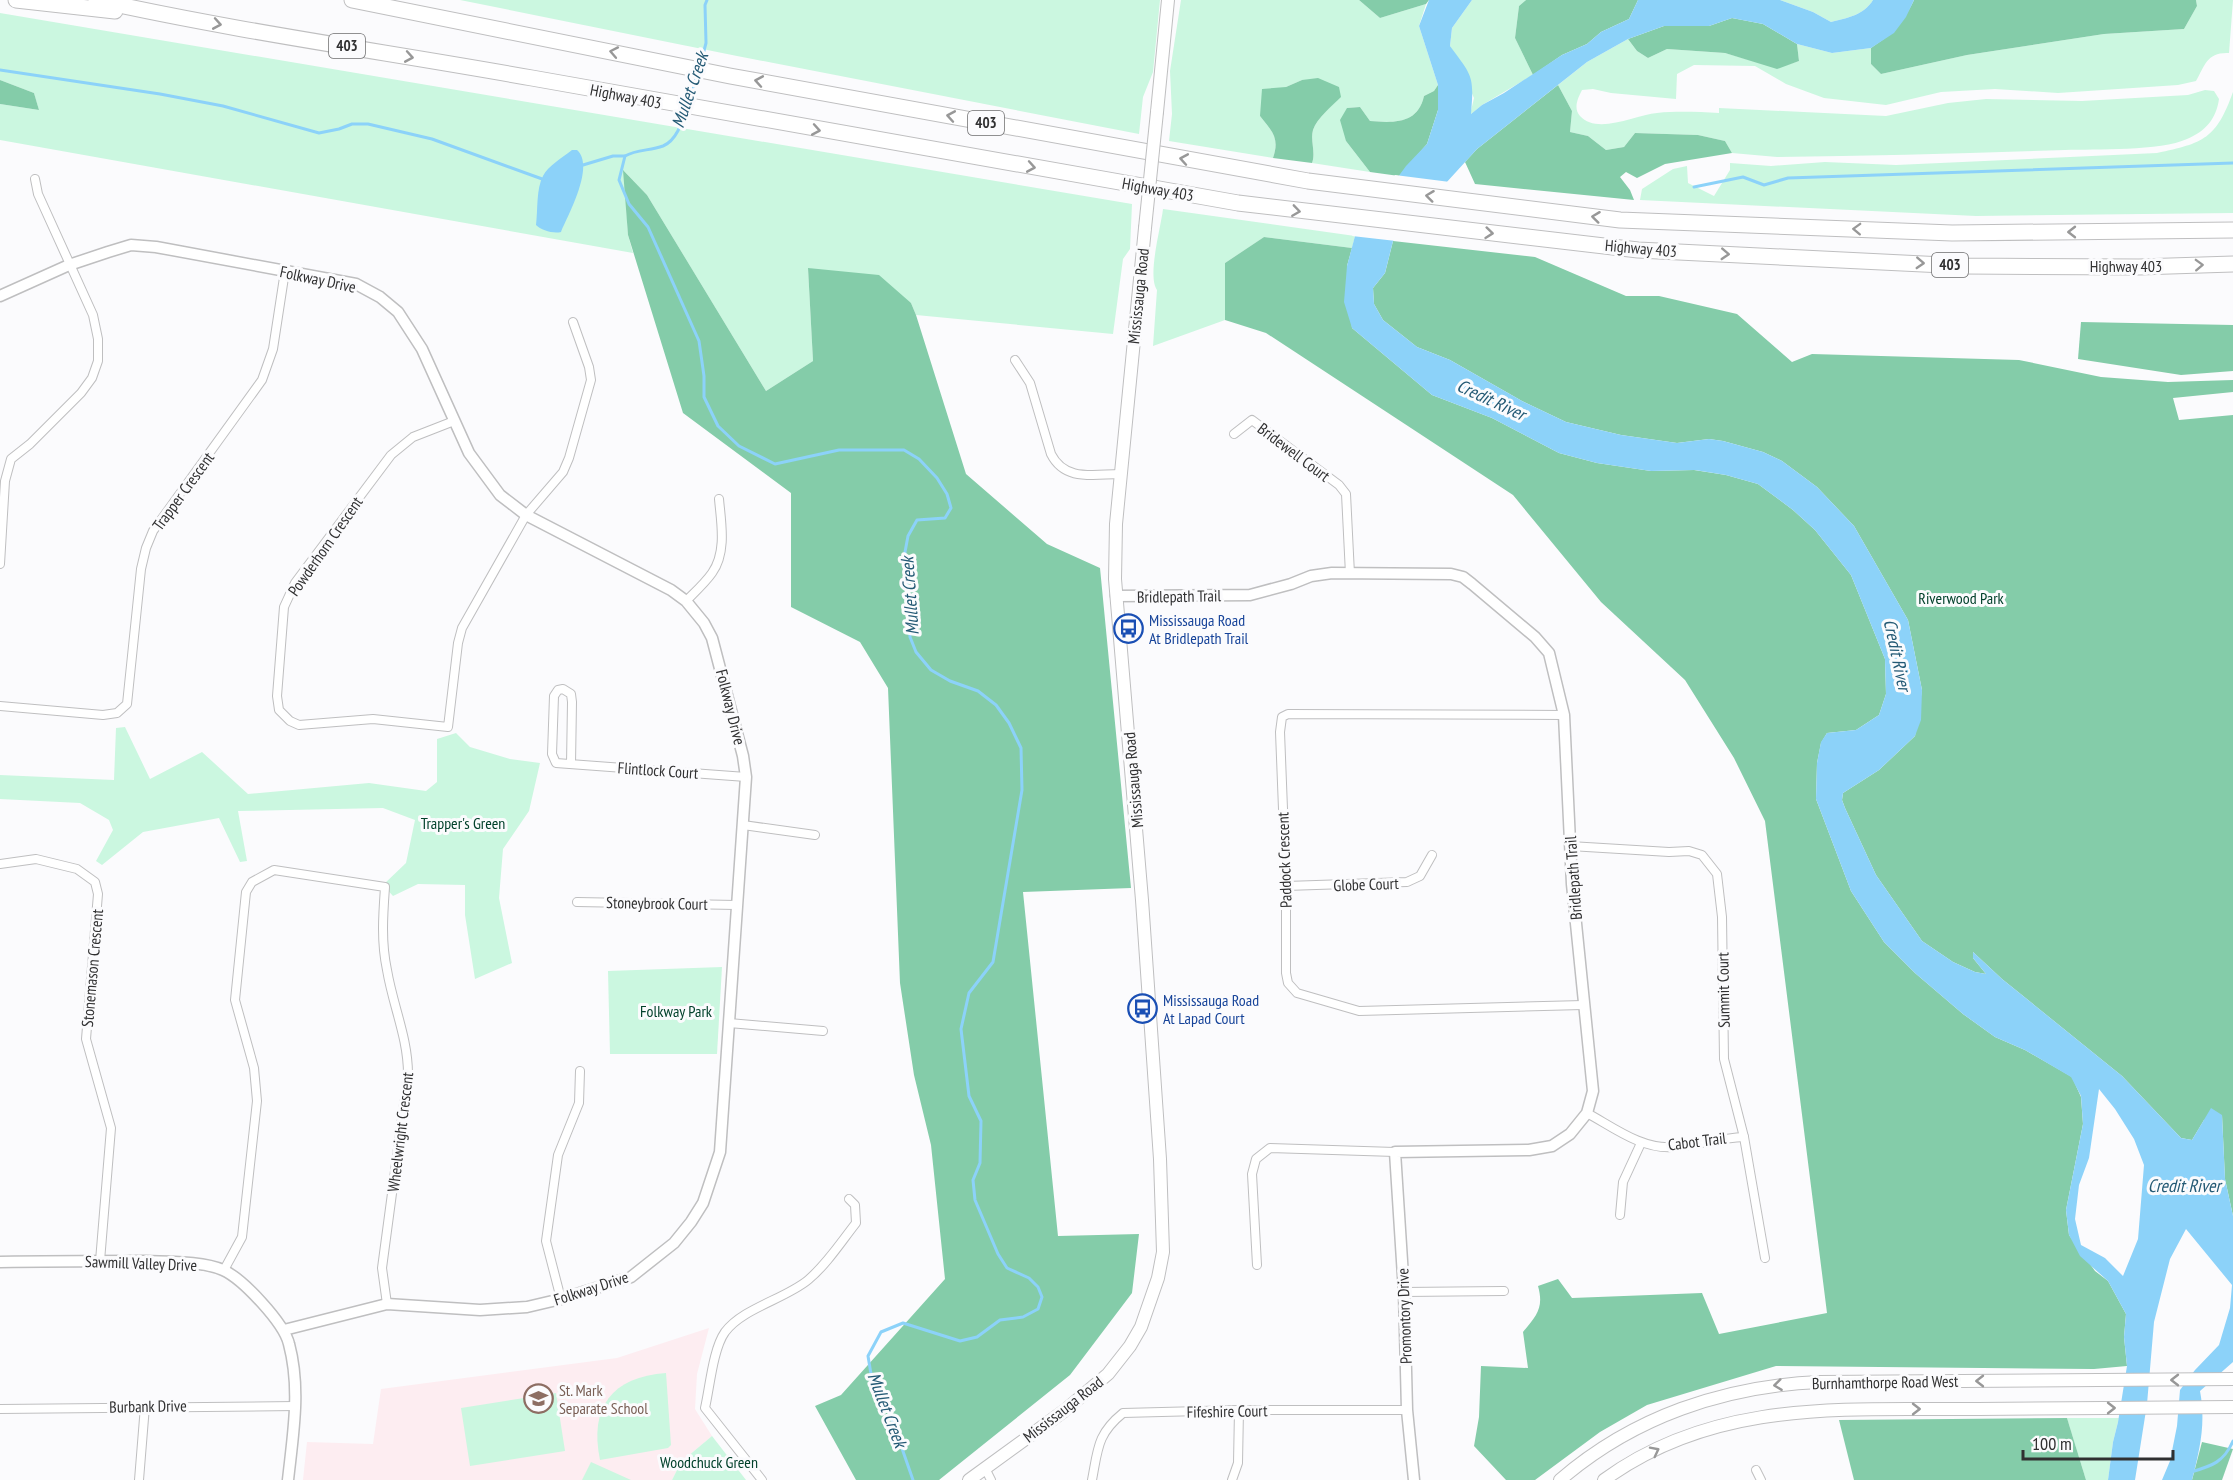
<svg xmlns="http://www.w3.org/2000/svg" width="2233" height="1480" font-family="'PT Sans Narrow',sans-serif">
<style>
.education{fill:#fdedf1}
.green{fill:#cbf7e0}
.forest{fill:#84cca9}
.water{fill:#8cd2f9;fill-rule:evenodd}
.pier{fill:#fbfbfd}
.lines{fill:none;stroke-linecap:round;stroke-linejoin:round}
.stream{stroke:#8cd2f9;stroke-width:3}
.minor-casing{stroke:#bfbfc0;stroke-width:10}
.tertiary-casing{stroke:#bfbfc0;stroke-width:13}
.secondary-casing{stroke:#bfbfc0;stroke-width:14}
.motorway-casing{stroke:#bfbfc0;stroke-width:17}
.minor{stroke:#fff;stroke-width:8}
.tertiary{stroke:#fff;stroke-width:10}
.secondary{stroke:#fff;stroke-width:12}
.motorway{stroke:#fff;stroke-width:15}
.secondary-bridge-casing{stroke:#bfbfc0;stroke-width:14;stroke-linecap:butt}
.secondary-bridge{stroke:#fff;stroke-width:12}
.oneway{stroke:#989898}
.labels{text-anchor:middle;stroke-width:6;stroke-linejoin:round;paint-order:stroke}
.shield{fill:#fbfbfd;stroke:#6d6d6e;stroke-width:1.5}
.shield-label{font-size:15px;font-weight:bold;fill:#303031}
.street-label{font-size:16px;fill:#303031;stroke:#fbfbfd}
.park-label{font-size:16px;fill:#02412b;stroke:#fbfbfd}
.transit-label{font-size:16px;fill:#164399;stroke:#fbfbfd;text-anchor:start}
.education-label{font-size:16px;fill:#785e54;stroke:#fbfbfd;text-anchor:start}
.water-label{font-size:18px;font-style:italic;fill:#245a75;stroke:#fbfbfd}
</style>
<rect width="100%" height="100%" fill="#fbfbfd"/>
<polygon class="education" points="709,1328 697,1374 695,1409 712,1436 681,1462 672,1480 303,1480 307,1442 373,1444 381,1389 617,1358"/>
<g class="green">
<polygon points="460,0 1160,0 1153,72 1143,97 1139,134 737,56"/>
<path d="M1181,0h178l21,18 46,-14 -7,22 19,59 -4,6 -10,5c-6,28 -30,27 -54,25l-10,-14 -13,1 -1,33 24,31 -58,-9c4,-11 -2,-22 1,-33 4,-12 19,-24 27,-33l-38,-17 -16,7 -26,29c12,15 20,22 13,42l-104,-17 3,-27 -2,-43z"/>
<polygon points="1472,0 1526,0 1519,6 1515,38 1533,75 1482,105 1470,115 1474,98 1450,46 1452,28"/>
<path d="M1780,0h93c-9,15 -26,18 -42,22l-18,-10z"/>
<path d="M2196,0h37l-4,53c-22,-1 -24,12 -33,28l-18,4 -120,8 -63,-4 -54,3 -55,13 -62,-7 -38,-14 -31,-18 -61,-1 -17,9 -1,25 -65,-6 -18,-4 -11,1c-4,8 -9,18 -2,26 17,19 56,-1 77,-3 20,-2 41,-1 62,0v-5l167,8 62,-13 38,-4 96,2 106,-6 17,-5 9,1 5,8c-3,20 -13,32 -32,40 -26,12 -92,10 -122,11 -96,3 -192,6 -288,7l-45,-4 -7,-12 -27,-6 -63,-2 -11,14 -18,3 -18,-14 -18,-4 2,-21 -14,-26 29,-23 41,-23 9,12 11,7 19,-9 58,4 52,15 22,-7 -2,-17 35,9 39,-5v16l10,10 86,-19 137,-21 80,-5 13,-23z"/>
<polygon points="0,13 1132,204 1130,249 1123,259 1113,334 916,315 911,303 808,268 813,361 766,391 647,195 624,171 628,235 633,253 0,140 0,104 39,110 34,93 0,80"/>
<path d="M2233,92v121l-257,3 -336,-16 2,-11 31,-20 14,-3 1,17 26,13 16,-26v-7l41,3 54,-4 71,3 261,-12c47,-10 59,-14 76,-61z"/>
<path d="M1163,209l192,27 -3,12 -88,-11 -39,26v57l-72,26 4,-56c-10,-14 4,-63 6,-81z"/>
<polygon points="125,727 150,779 202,752 248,794 369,783 426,791 437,782 437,739 456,733 470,747 510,759 540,763 529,811 503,849 499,898 512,963 475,979 465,915 465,885 418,884 393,896 383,885 406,863 415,820 383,808 238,811 247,861 240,862 219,818 143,832 102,865 96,861 113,830 109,820 80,803 0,799 0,775 114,780 116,728"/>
<polygon points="722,967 717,1054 610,1054 608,971"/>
<path d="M666,1373l5,72 -3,3 -68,12c-11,-53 12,-83 66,-87z"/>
<polygon points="556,1393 565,1451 470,1466 461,1408"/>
<polygon points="2067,1418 2119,1418 2113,1442 2108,1480 2086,1480"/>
<polygon points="712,1436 746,1480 672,1480 681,1462"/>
<polygon points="591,1462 631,1480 582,1480"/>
</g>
<g class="forest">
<polygon points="1359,0 1429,0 1426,4 1380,18"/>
<polygon points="1526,0 1638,0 1629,19 1601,32 1587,44 1562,55 1533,75 1515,38 1519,6"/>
<path d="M1914,0h282l1,6 -13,23 -80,5 -137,21 -86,19 -10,-10v-16c24,-16 31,-23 43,-48z"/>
<polygon points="1732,18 1763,24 1797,44 1799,61 1777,69 1725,53 1667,49 1648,58 1637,51 1628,39 1664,26 1709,26"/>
<path d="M1318,78l21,9 2,10c-9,9 -24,21 -28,33 -3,11 3,22 -1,33l-39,-5c7,-20 -1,-27 -13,-42l2,-27 24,-2 16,-7z"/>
<polygon points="0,80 34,93 39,110 0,104"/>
<path d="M1438,85v25l-11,34 -28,32 -29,-4 -24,-31 -6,-21 7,-12 13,-1 10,14c24,2 48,3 54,-25l10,-5z"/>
<polygon points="1558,85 1572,111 1570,132 1588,136 1606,150 1624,147 1635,133 1698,135 1725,141 1732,153 1665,164 1637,178 1626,172 1620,177 1630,190 1634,200 1475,184 1465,162 1477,149"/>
<polygon points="623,170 647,195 766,391 813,361 808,268 879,275 911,303 916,315 966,474 1047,544 1100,568 1131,888 1023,892 1058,1236 1139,1234 1132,1293 1070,1375 939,1480 856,1480 815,1406 841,1395 945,1279 931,1145 914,1075 900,983 888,688 860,642 791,607 791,493 683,413 628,235"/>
<path d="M1264,237l88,11 -5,18 5,62 80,67 60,23 67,35 38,10 54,8 43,-1 32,5 32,9 35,26 22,20 36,45 34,84 1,35 -7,21 -23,15 -29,3 -6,10 -4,20 -1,36 35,92 33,51 31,31 48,41 32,23 30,13 47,27 9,20 2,27 -17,86 3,25 26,36 13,10 18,33 -2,23 3,29 -33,3 -318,-3 -129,39 -47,27 -65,48h-29l-32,-34 5,-29 2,-51 47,2 -5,-36c14,-17 21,-24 15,-46l20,-7 14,19 130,-5 17,41 108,-21 -62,-492 -31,-63 -49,-78 -84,-78 -88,-107 -247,-162 -41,-13v-57z"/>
<polygon points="1393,241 1535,257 1626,296 1659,296 1737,314 1792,362 1812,354 2019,360 2101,377 2168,382 2233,380 2233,392 2173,398 2179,420 2233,415 2233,1216 2225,1179 2222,1115 2204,1120 2192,1140 2181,1138 2122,1076 2002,979 1973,952 1973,958 1986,974 1975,972 1953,962 1922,941 1876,875 1845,808 1842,800 1843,793 1879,770 1915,736 1922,690 1908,620 1854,526 1817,487 1782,461 1763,452 1723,441 1709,439 1677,443 1621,435 1566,422 1522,401 1450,360 1417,347 1383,320 1374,304 1373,288 1385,273"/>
<polygon points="2081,322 2233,325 2233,371 2181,375 2078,359"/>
<polygon points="2067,1418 2086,1480 1854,1480 1839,1420"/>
<polygon points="2202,1442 2233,1449 2222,1480 2192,1480"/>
</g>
<g class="water">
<path d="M1429,0h43l-20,28 -2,18c23,31 24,30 21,68l11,-9 22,-12 58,-38 25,-11 14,-12 28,-13 9,-19h142l33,12 18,10c16,-4 33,-7 42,-22h41l-8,17 -12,16 -23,15 -39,5 -35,-9 -34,-20 -31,-6 -23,8h-45l-36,13 -41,23 -110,87 -84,92 -8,32 -12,15 1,16 9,16 34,27 33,13 72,41 44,21 55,13 56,8 32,-4 14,2 40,11 19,9 35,26 37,39 54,94 14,70 -1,30 -6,16 -36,34 -36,23 -1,7 3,8 31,67 46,66 31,21 22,10 11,2 -13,-16v-6l29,27 120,97 59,62 11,2 19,-32 11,7 3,64 8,37v146l-33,29c6,32 0,58 -8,89h-30l8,-19 7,-35 3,-36 15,-20 24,-25 11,-37 2,-23 -46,-56 -16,30 -16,63 -7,82 -12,76h-27l5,-38 5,-20 9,-56 -3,-29 2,-23 -18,-33 -28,-25 -11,-21 -3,-25 17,-86 -2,-28 -10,-19 -46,-27 -30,-13 -32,-23 -48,-41 -31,-31 -33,-51 -35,-92 1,-36 4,-21 6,-9 29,-3 23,-15 7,-21 -1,-35 -34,-84 -36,-45 -22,-20 -35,-26 -32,-9 -31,-5 -44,1 -54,-8 -38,-10 -67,-35 -60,-23 -80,-67 -8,-26 3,-36 8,-30 51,-70 21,-22 11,-34v-25l-19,-59zM2099,1089l16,20 19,30 10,26 -6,74 -15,37 -18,-18 -24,-13 -6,-26 4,-34 10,-27z"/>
<path d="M572,150h5c18,16 -8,63 -16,82 -8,2 -20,-2 -25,-7 2,-15 0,-36 7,-49 5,-10 19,-18 29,-26z"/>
</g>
<polygon class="pier" points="1395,175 1450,182 1396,241 1352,236"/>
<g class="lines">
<g class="stream">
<polyline points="700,66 706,43 705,5 707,0"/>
<polyline points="0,70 160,94 223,106 319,133 339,129 352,124 368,124 432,139 545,180"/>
<polyline points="690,100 697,75"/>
<path d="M686,109c-4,13 -9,31 -23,37 -13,5 -26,3 -38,10l-6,24 10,24 19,23 51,114 5,35v21l14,29 21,20 36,18 64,-14h65l15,9 18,19 10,16 4,14 -6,10 -28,2 -9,16 -3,16 5,85 6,15 15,18 19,11 28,10 18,14 13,18 12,25 1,42 -29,172 -24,31 -8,36 8,67 12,25 -1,42 -7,17 2,20 23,54 9,14 22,10 9,9 4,10 -4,12 -15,8 -23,3 -23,17 -17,4 -57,-18 -22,9 -13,24 3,18 11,17 31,89"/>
<polyline points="583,165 613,156 625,156"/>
<polyline points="1694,187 1743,177 1764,185 1788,178 2233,163"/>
<path d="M2191,1472c21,-6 33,-10 42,-31"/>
</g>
<defs>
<g id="minor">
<path d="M1015,360l15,23 21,71c14,28 43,20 69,20"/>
<polyline points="454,421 413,437 391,455 295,583 284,607 277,696 279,710 290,721 299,725 373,719 448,727 458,643 462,628 526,515 563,472 569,458 591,380 589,367 573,322"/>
<polyline points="1234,434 1252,420 1339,485 1346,494 1350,574"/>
<polyline points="0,564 5,481 11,459 30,444 81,393 92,378 98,361 98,339 93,315 38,194 35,179"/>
<path d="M686,601c9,-9 19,-18 26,-28 15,-21 9,-51 7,-74"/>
<polyline points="0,706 103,715 117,713 127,704 141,569 146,548 153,531 262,380 273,349 285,271"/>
<polyline points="1564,715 1288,714 1282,717 1280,732 1286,886 1286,973 1288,983 1297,993 1359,1011 1583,1005"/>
<polyline points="571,764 572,702 571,694 563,689 558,690 554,696 552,754 556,763 746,777"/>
<polyline points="743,825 815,835"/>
<polyline points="1570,846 1669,852 1689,851 1702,855 1717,874 1722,917 1724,1059 1744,1137 1765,1258"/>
<polyline points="0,864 36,859 77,869 95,882 98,894 86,1039 111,1128 100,1261"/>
<polyline points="1286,886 1407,882 1420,876 1432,855"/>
<polyline points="577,902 736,905"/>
<polyline points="729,1023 823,1031"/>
<path d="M1587,1113c26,14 55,37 87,34 23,-2 46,-9 70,-10"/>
<polyline points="1620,1215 1623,1182 1641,1143"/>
<polyline points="1257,1265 1252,1174 1256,1159 1270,1148 1395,1152"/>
<path d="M224,1270l18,-33 15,-136 -3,-33 -19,-68 11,-108 6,-10 22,-12 111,17c-2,28 -4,55 2,83 6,36 21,68 21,104l-26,194 5,36"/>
<polyline points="1404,1292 1504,1291"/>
<polyline points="561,1299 546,1241 558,1155 579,1103 580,1071"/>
<polyline points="0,1409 296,1406"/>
<polyline points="985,1468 991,1480"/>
<polyline points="1756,1470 1761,1480"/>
<polyline points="139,1480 145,1406"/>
<path d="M762,1480l-57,-72c5,-22 8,-59 20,-76 18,-24 60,-33 83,-52 19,-16 33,-38 48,-57l-1,-18 -6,-6"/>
<path d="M1092,1480c6,-31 5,-46 31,-67l116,-3h168"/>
<polyline points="1232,1480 1238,1463 1239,1410"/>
</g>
<g id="tertiary">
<polyline points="0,296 69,265 108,252 131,245 156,247 356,284 380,297 398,312 422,349 469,453 500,495 526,515 671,590 686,601 704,623 712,638 743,756 746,777 720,1152 703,1203 691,1222 674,1243 631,1277 561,1299 527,1307 480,1310 387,1304 284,1330"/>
<polyline points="1116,596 1250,595 1291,584 1311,576 1332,573 1451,574 1463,577 1472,584 1535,637 1549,653 1564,715 1572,884 1593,1091 1587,1113 1570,1134 1552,1146 1529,1150 1395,1152 1404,1292 1407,1410 1414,1480"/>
<path d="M0,1262c49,-1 98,-1 146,-1 22,1 57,0 77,9 20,9 61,53 66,74 12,45 4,90 -1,136"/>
</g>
<g id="secondary">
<polyline points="1157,112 1168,0"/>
<polyline points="969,1480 1064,1411 1108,1374 1130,1346 1141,1327 1158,1278 1163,1252 1160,1159 1142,900 1115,579 1116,524 1145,228"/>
<path d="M1560,1480c73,-63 164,-94 259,-98l414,-3"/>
<path d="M1604,1480c112,-82 243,-70 374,-71 85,-1 170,-1 255,-2"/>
</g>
<g id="motorway">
<polyline points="16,0 115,11"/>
<path d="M96,0c144,32 291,52 436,78 235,42 470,84 706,125l400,47 326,16 175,1 94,-3"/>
<polyline points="352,0 730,76 1308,181 1620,220 1952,233 2233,230"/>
</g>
</defs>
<use href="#minor" class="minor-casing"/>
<use href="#tertiary" class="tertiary-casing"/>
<use href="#secondary" class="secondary-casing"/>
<use href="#motorway" class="motorway-casing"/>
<use href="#minor" class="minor"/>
<use href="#tertiary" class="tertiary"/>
<use href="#secondary" class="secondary"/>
<use href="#motorway" class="motorway"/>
<defs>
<polyline id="secondary-bridge" points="1145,228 1157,112"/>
</defs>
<use href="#secondary-bridge" class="secondary-bridge-casing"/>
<use href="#secondary-bridge" class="secondary-bridge"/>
</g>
<defs><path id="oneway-chevron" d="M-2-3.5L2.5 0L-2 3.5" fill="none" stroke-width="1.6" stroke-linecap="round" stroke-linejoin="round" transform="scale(1.5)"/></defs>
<g class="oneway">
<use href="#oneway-chevron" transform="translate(217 24) rotate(10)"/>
<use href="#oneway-chevron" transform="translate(614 52) rotate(-169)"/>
<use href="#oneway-chevron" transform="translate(409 57) rotate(10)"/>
<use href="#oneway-chevron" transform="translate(759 81) rotate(-170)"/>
<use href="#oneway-chevron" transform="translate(951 116) rotate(-170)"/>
<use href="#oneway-chevron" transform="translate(816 130) rotate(10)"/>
<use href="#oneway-chevron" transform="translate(1184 159) rotate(-170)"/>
<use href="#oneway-chevron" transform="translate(1031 167) rotate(10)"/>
<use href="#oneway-chevron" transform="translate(1430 196) rotate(-173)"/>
<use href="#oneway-chevron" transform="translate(1296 211) rotate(8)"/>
<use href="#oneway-chevron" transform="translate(1596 217) rotate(-173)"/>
<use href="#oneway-chevron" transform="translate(1857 229) rotate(-178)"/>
<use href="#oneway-chevron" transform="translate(2072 232) rotate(180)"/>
<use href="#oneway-chevron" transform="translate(1489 233) rotate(6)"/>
<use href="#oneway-chevron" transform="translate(1725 254) rotate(3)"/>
<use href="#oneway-chevron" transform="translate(1920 263) rotate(3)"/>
<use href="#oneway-chevron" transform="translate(2199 265) rotate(-2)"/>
<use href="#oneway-chevron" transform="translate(2175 1380) rotate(180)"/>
<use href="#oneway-chevron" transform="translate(1980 1381) rotate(180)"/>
<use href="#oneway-chevron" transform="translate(1778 1385) rotate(173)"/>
<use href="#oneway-chevron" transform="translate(2111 1408)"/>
<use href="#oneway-chevron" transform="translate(1916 1409)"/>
<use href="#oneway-chevron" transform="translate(1655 1451) rotate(-27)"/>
</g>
<defs>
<symbol id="bus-ring" viewBox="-11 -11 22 22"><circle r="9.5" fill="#fbfbfd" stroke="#1a4fb4" stroke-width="1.5"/><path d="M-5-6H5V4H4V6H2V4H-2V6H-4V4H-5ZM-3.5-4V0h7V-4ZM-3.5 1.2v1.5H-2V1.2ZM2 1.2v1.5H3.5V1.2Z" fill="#1a4fb4"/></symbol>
<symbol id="school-ring" viewBox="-11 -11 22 22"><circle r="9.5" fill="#fbfbfd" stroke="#8d6e63" stroke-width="1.5"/><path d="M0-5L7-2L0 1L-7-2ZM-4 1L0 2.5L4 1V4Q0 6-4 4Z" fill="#8d6e63"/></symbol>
</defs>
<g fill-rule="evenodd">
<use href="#bus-ring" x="1112" y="612" width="33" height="33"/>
<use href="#bus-ring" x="1126" y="992" width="33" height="33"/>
<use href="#school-ring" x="522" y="1382" width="33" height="33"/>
</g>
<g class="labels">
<g class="shield">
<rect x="329" y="34" width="36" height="24" rx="4.5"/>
<rect x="968" y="111" width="36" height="24" rx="4.5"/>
<rect x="1932" y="253" width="36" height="24" rx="4.5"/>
</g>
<g class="shield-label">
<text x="347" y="51">403</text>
<text x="986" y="128">403</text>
<text x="1950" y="270">403</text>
</g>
<g class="street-label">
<text transform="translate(626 96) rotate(11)" y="6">Highway 403</text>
<text transform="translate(1158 189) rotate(10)" y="6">Highway 403</text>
<text transform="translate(1641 248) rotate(5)" y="6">Highway 403</text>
<text x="2126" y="272">Highway 403</text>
<text transform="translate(318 279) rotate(12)" y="6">Folkway Drive</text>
<text transform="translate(1138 296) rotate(-84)" y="6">Mississauga Road</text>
<text transform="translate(1294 452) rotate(37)" y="6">Bridewell Court</text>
<text transform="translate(183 491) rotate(-54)" y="6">Trapper Crescent</text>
<text transform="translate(325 546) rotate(-55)" y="6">Powderhorn Crescent</text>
<text transform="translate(1179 596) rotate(-1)" y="6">Bridlepath Trail</text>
<text transform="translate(731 707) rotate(76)" y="6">Folkway Drive</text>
<text transform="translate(658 770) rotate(4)" y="6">Flintlock Court</text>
<text transform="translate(1133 780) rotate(-95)" y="6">Mississauga Road</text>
<text transform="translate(1284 860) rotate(-92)" y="6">Paddock Crescent</text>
<text transform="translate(1573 878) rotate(-94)" y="6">Bridlepath Trail</text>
<text transform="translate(1366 884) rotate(-2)" y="6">Globe Court</text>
<text transform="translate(657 903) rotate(1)" y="6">Stoneybrook Court</text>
<text transform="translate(92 968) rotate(-85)" y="6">Stonemason Crescent</text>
<text transform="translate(1723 990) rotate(-91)" y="6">Summit Court</text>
<text transform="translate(400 1132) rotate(-83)" y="6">Wheelwright Crescent</text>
<text transform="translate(1697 1141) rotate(-7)" y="6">Cabot Trail</text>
<text transform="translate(141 1263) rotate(2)" y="6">Sawmill Valley Drive</text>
<text transform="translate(591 1288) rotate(-18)" y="6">Folkway Drive</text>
<text transform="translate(1404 1316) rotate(-92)" y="6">Promontory Drive</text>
<text transform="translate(1885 1382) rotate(-1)" y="6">Burnhamthorpe Road West</text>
<text transform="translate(148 1406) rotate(-1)" y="6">Burbank Drive</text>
<text transform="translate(1063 1409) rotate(-38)" y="6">Mississauga Road</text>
<text transform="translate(1227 1411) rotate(-1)" y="6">Fifeshire Court</text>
</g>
<g class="park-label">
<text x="1961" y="604">Riverwood Park</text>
<text x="463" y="829">Trapper's Green</text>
<text x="676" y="1017">Folkway Park</text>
<text x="709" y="1468">Woodchuck Green</text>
</g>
<g class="transit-label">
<text x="1149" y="626">Mississauga Road<tspan x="1149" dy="18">At Bridlepath Trail</tspan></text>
<text x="1163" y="1006">Mississauga Road<tspan x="1163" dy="18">At Lapad Court</tspan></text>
</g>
<g class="education-label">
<text x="559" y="1396">St. Mark<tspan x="559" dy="18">Separate School</tspan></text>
</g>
<g class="water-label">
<text transform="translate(690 90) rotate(-71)" y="6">Mullet Creek</text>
<text transform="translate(1491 400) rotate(25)" y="6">Credit River</text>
<text transform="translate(910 596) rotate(-94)" y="6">Mullet Creek</text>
<text transform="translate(1897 655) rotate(78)" y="6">Credit River</text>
<text x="2184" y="1192">Credit River</text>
<text transform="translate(887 1410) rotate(69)" y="6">Mullet Creek</text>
</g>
</g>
<path d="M2023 1450v9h150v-9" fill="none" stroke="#303031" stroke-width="3"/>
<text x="2032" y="1450" font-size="18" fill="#303031" stroke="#fbfbfd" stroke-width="4.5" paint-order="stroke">100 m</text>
</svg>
